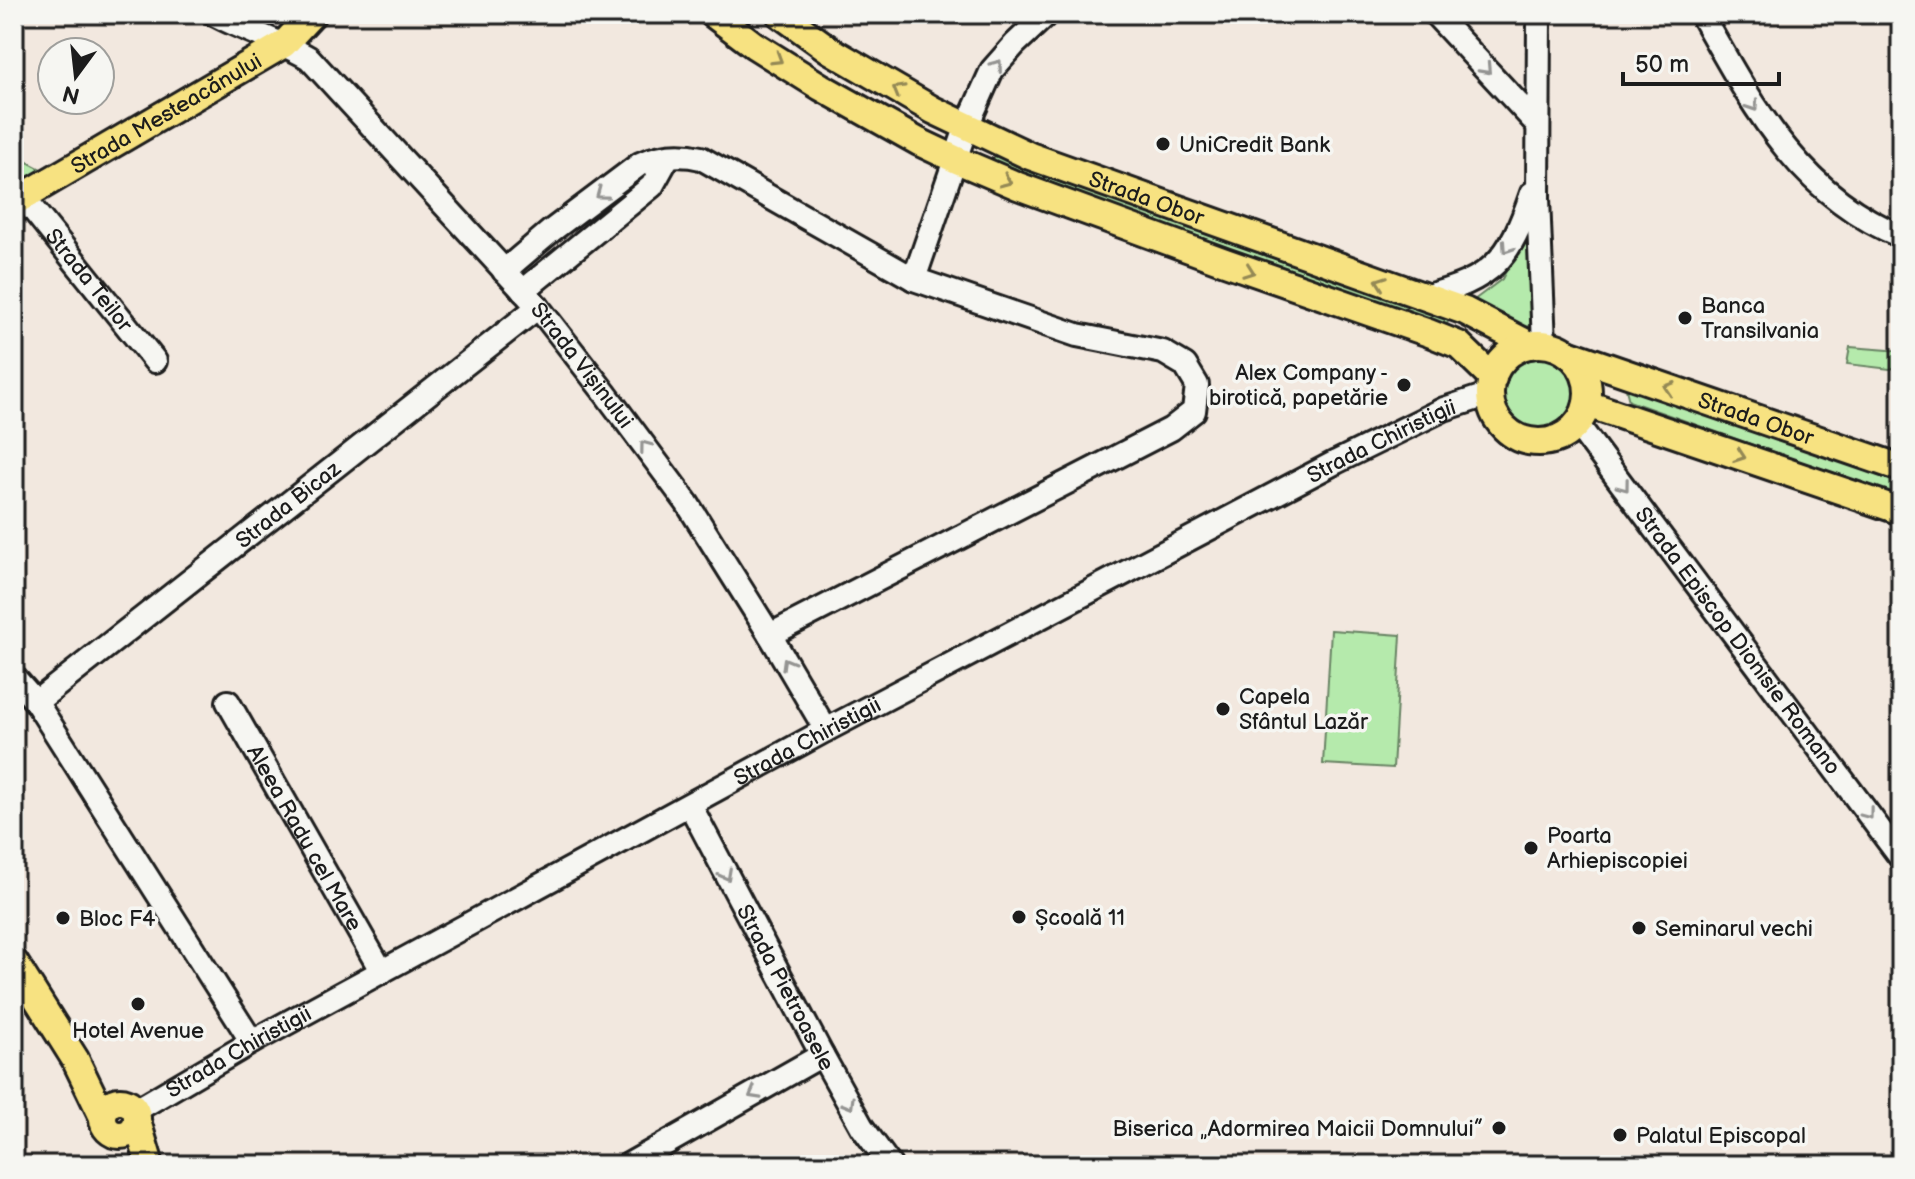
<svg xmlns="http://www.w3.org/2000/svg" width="1915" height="1179" font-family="'Balsamiq Sans',sans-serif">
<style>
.green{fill:#b5eaac;stroke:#688364;stroke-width:2}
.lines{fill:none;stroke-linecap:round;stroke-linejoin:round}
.minor-casing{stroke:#1c1c1c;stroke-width:28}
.major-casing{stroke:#1c1c1c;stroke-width:32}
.minor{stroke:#f6f6f2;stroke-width:22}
.major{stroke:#f7e281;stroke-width:26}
.oneway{stroke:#948954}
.oneway2{stroke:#949492}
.poi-dot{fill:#1c1c1c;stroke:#f6f6f2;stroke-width:3}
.labels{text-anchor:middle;stroke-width:7;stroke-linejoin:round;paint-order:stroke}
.street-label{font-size:22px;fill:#1c1c1c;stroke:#f6f6f2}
.poi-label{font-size:22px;fill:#1c1c1c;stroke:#f6f6f2;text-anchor:start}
</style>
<rect width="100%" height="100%" fill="#f2e8df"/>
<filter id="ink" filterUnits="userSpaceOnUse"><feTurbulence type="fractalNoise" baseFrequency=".0125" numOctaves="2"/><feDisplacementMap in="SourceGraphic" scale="16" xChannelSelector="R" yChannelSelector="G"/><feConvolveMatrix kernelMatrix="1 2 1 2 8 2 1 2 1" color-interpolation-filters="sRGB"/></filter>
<g filter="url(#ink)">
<g class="green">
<polygon points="998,148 1451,314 1443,334 989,170"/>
<polygon points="14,155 43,170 14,187"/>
<polygon points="1528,236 1532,325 1525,328 1474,300 1502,279 1523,237"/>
<polygon points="1850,347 1901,351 1901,366 1890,369 1847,364"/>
<circle cx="1538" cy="393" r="41"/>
<polygon points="1624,381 1901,480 1901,497 1629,401"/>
<polygon points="1331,630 1401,635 1393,768 1323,764"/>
</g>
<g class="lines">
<defs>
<g id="minor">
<path id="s1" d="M214,14c31,17 65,26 95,44l229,249 67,86 82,110 83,132 56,95"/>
<polyline points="1435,14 1537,124"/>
<polyline points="1539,14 1538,198 1544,344"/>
<path d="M1701,14c51,90 98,181 200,222"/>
<path id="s2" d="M23,197l132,164"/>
<path d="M504,271l47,-40 89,-67c20,-9 40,-11 61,-6l213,121 163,56 86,17 22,13 12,20 -3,26 -23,18 -401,206"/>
<polyline points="914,279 966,128 992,70 1015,44 1047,14"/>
<polyline points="523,291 652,186 668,157"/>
<path d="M1423,297c70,-18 86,-36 109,-104"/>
<path id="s3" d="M1577,424l324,434"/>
<polyline points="14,677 36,702 252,1042"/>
<path id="s4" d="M36,702l502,-395"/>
<path id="s5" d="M228,702l154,270"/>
<path id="s6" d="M690,805l132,250 40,72 28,38"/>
<path id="s7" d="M136,1110l116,-68 574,-312 510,-268 108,-53 46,-15"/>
<polyline points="628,1165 822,1055"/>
</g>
<g id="major">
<polyline points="713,14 754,45 821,87 919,142 957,160 1018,186 1225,262 1429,333 1459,345 1493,378"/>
<path id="s8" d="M780,14l50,36 103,60 97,46 435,155 65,34"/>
<path id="s9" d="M14,202l270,-158 28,-30"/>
<circle cx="1539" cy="393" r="49"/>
<path id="s10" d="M1567,353l334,115"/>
<polyline points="1587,404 1901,511"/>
<polyline points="14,962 75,1059 103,1117"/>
<circle cx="120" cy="1118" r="17"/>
<polyline points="137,1121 150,1165"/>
</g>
</defs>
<use href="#minor" class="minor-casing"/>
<use href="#major" class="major-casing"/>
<use href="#minor" class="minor"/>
<use href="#major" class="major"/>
</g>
<defs><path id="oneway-chevron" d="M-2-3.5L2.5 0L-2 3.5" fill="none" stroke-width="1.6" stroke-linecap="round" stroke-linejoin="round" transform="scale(2)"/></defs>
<g class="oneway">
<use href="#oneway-chevron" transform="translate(777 59) rotate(32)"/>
<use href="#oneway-chevron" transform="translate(898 90) rotate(-150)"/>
<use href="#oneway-chevron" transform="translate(1006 181) rotate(23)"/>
<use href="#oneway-chevron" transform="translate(1249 271) rotate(20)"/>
<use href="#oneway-chevron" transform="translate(1381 282) rotate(-160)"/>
<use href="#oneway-chevron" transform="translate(1669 388) rotate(-162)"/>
<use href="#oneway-chevron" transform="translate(1740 456) rotate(19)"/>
</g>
<g class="oneway2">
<use href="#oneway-chevron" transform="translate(997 65) rotate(-54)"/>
<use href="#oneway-chevron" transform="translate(1486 69) rotate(47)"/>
<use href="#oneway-chevron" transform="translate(1753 106) rotate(56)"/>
<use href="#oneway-chevron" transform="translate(601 194) rotate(143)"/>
<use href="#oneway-chevron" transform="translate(1507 248) rotate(124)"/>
<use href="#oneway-chevron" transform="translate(645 446) rotate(-127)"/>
<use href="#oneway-chevron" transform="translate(1624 486) rotate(53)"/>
<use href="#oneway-chevron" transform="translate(787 663) rotate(-120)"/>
<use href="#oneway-chevron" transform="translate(1868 814) rotate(53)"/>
<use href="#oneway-chevron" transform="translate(726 875) rotate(62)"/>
<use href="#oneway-chevron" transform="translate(754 1094) rotate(151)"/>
<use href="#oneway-chevron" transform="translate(849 1104) rotate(60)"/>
</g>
</g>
<g class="poi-dot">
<circle cx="1163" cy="144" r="8"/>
<circle cx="1685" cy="318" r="8"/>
<circle cx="1404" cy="385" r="8"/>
<circle cx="1223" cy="709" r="8"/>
<circle cx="1531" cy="848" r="8"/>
<circle cx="1019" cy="917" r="8"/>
<circle cx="63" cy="918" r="8"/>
<circle cx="1639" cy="928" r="8"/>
<circle cx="138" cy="1004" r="8"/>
<circle cx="1499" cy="1128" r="8"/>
<circle cx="1620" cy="1135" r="8"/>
</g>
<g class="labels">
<g class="street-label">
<text dy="8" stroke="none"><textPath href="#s9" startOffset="176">Strada Mesteacănului</textPath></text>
<text dy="8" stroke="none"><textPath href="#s8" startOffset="412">Strada Obor</textPath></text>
<text dy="8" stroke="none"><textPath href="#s2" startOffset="106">Strada Teilor</textPath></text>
<text dy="8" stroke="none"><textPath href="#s1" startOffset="516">Strada Vișinului</textPath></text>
<text dy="8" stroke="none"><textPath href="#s10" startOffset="200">Strada Obor</textPath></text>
<text dy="8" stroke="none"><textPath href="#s7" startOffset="1414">Strada Chiristigii</textPath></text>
<text dy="8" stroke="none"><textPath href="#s4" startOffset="320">Strada Bicaz</textPath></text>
<text dy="8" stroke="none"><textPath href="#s3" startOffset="270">Strada Episcop Dionisie Romano</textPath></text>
<text dy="8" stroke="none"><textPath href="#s7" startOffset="766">Strada Chiristigii</textPath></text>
<text dy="8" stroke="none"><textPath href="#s5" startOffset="156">Aleea Radu cel Mare</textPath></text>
<text dy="8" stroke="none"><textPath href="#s6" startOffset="206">Strada Pietroasele</textPath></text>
<text dy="8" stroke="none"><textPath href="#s7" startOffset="118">Strada Chiristigii</textPath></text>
</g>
<g class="poi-label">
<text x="1179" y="152">UniCredit Bank</text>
<text x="1701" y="313">Banca<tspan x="1701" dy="25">Transilvania</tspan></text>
<text x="1388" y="380" text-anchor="end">Alex Company -<tspan x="1388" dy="25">birotică, papetărie</tspan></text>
<text x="1239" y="704">Capela<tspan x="1239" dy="25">Sfântul Lazăr</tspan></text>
<text x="1547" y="843">Poarta<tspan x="1547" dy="25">Arhiepiscopiei</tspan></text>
<text x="1035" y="925">Școală 11</text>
<text x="79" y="926">Bloc F4</text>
<text x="1655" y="936">Seminarul vechi</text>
<text x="138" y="1038" text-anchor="middle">Hotel Avenue</text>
<text x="1483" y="1136" text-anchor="end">Biserica „Adormirea Maicii Domnului”</text>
<text x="1636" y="1143">Palatul Episcopal</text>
</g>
</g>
<rect width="1915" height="1179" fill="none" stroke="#f6f6f2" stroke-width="48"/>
<rect x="24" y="24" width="1867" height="1131" fill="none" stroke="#1c1c1c" stroke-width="3" filter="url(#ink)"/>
<g transform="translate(76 76) rotate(195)"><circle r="38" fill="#f6f6f2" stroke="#9f9f9c" stroke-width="2"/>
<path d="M0-6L14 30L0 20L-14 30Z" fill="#1c1c1c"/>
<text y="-12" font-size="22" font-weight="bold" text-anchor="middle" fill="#1c1c1c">N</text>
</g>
<path d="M1623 72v12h156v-12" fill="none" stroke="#1c1c1c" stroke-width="4"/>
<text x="1635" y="72" font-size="24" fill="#1c1c1c" stroke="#f6f6f2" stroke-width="6" paint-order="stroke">50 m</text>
</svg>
